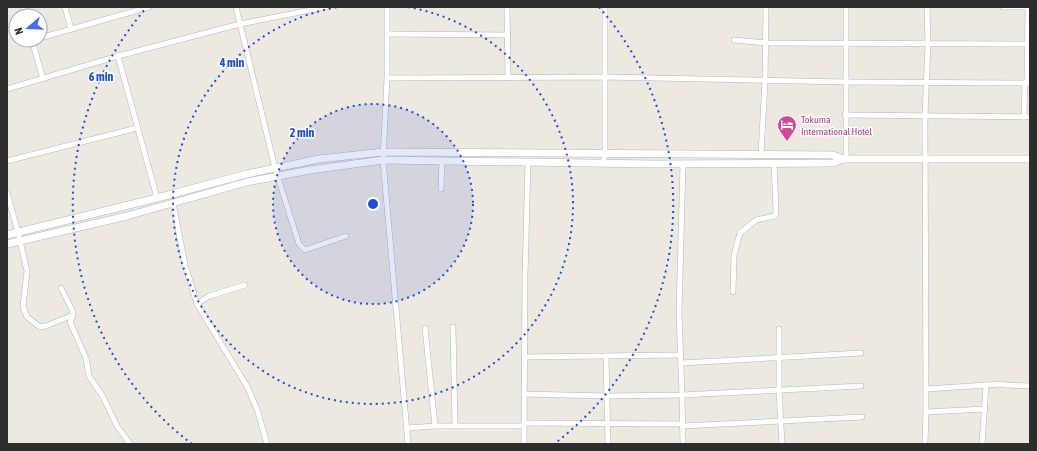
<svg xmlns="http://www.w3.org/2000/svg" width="1037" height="451" font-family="'Asap Condensed',sans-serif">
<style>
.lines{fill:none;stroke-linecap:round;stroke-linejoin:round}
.street-casing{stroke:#b3b6bf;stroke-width:6}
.secondary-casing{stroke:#b3b6bf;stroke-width:8}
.street{stroke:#fff;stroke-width:5}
.secondary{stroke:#fff;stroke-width:7}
.ring{fill:none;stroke:#1d4ed8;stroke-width:2;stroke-dasharray:2 4}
.labels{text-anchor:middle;stroke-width:3;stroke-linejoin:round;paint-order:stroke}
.hotel-label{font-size:10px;fill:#b23c85;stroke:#fff;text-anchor:start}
.centre{fill:#1d4ed8;stroke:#fff;stroke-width:2}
.ring-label{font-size:12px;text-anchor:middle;font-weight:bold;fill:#1d4ed8;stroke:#fff;stroke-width:3;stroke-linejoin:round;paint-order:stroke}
</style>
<rect width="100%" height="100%" fill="#ede8e0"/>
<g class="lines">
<defs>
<g id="street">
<polyline points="23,7 25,16"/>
<polyline points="65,7 71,29"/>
<polyline points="236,7 275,168 299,244 305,250 308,249 346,236"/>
<polyline points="387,7 387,78 383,160 408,444"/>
<polyline points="507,7 508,78"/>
<polyline points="1003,7 1030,7"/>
<polyline points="388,34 508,35"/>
<polyline points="40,38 149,7"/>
<polyline points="32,40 43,79"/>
<polyline points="734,40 766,43 1030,44"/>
<polyline points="118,56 157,198"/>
<polyline points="387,78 606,77 846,82 1030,83"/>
<polyline points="1027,83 1028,7"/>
<polyline points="7,89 118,56 240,24 326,7"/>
<polyline points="845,115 1030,117"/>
<polyline points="1024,117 1025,83"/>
<polyline points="761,154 765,81 766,7"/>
<polyline points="846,159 846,7"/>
<polyline points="7,161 137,128"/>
<polyline points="603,163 605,154 605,7"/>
<polyline points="441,189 442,160"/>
<polyline points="7,193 18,232 27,271 23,307 27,317 40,327 46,326 73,315"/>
<polyline points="173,203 185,265 197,304 248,388 258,412 267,444"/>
<polyline points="61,288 72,310 73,315 70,322 86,358 89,376 102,395 117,426 130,444"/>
<polyline points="733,292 734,255 740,233 756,220 775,216 776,210 774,163"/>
<polyline points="197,304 209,296 245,285"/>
<polyline points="453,327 455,425"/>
<polyline points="425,328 435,426"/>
<polyline points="779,329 779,389 782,444"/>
<polyline points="606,356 608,444"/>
<polyline points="524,357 681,355"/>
<polyline points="681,363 861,353"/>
<polyline points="926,389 1002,384 1007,385 1030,386"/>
<polyline points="524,394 607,396 682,395 861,386"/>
<polyline points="926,412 985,409"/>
<polyline points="524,423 683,424"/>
<polyline points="682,426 862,417"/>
<polyline points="407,428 435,426 524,426"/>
<polyline points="524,444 525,276 528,162"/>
<polyline points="683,444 682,395 679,313 683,165"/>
<polyline points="925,444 926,412 925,116 928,44 927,7"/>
<polyline points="982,444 986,385"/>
</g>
<g id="secondary">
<polyline points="7,235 157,198 247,174 319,159 383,152 833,155 843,159"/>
<polyline points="7,244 127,216 247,182 310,170 383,160 652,164 833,163 843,159 1030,159"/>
</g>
</defs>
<use href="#street" class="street-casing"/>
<use href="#secondary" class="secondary-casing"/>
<use href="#street" class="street"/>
<use href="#secondary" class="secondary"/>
</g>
<circle cx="373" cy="204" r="100" fill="#1d4ed8" fill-opacity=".12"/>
<g class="ring">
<circle cx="373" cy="204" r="100"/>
<path d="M408 7A200 200 0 1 1 338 7"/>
<path d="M192 444A300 300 0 0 1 147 7M599 7A300 300 0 0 1 554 444"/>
</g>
<defs>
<symbol id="hotel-pin" viewBox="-11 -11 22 30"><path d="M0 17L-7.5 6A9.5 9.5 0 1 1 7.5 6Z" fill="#d1479c" stroke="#fff"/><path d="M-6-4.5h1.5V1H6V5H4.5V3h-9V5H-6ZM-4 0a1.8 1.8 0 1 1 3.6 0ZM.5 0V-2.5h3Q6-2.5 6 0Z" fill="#fff"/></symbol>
</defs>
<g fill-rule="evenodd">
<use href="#hotel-pin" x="776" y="114" width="22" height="30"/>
</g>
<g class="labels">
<g class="hotel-label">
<text x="801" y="123">Tokuma<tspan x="801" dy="12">International Hotel</tspan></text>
</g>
</g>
<circle cx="373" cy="204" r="6" class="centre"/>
<g class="ring-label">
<text x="232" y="67">4 min</text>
<text x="101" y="81">6 min</text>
<text x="302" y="137">2 min</text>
</g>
<rect width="1037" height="451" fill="none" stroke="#2d2d2d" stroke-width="16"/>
<g transform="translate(28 28) rotate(251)"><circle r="19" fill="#ffffff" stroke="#ababab"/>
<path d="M0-3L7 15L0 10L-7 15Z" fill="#4a67f1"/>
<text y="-6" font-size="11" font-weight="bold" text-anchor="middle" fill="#2d2d2d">N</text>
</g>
</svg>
